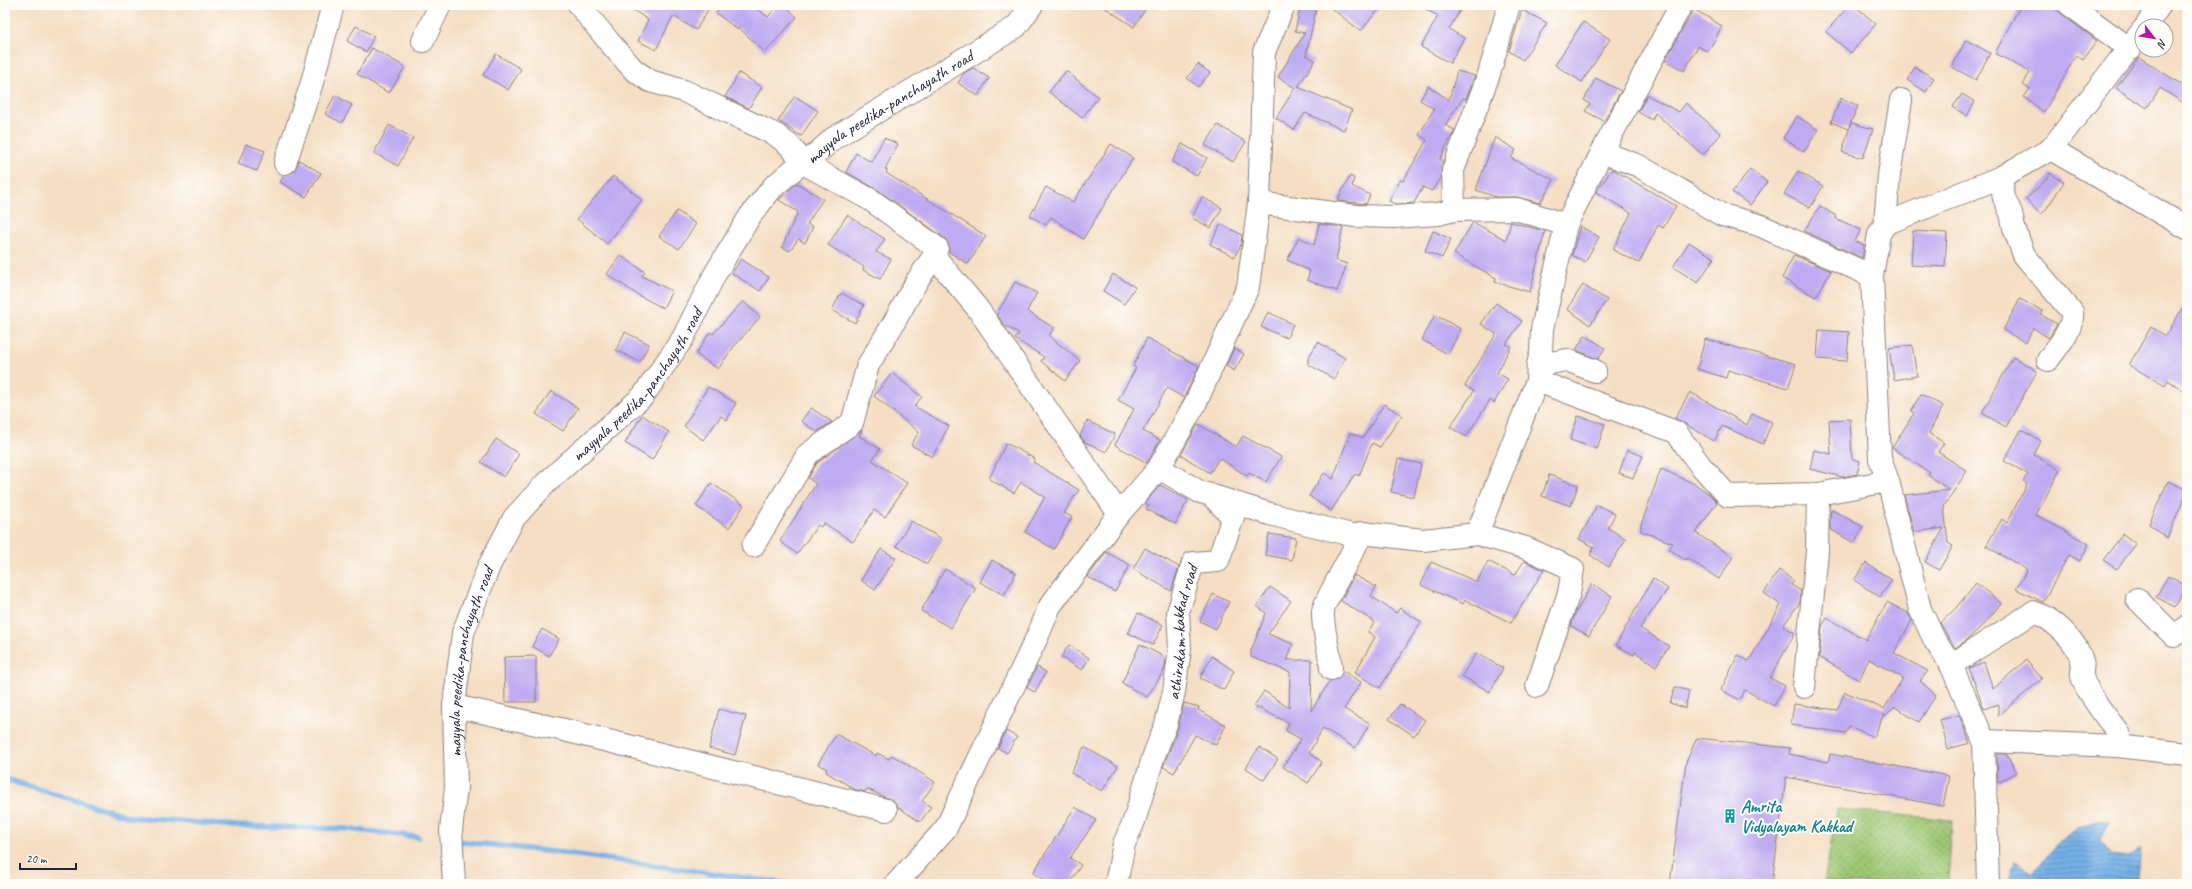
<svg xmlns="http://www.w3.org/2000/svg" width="2192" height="889" font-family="Caveat,sans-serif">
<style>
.park{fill:url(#park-dots);stroke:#607457}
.water{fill:url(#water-rules);stroke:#4b6990}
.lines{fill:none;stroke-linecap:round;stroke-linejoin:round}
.stream{stroke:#74b0e6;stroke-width:5.5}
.building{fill:#bfabf1}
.minor-casing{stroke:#8c807f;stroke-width:24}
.minor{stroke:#fff;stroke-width:22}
.labels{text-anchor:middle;stroke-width:4;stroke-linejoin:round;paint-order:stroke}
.street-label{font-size:17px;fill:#22223b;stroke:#fdfcf7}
.culture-label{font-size:17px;font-weight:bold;fill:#0d838f;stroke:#fdfcf7;text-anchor:start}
</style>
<defs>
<pattern id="park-dots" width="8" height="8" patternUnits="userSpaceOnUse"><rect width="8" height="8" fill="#9dc773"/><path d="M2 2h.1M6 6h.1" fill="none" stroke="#80a160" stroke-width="1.8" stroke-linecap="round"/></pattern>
<pattern id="water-rules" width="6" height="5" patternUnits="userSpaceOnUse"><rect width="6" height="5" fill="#74b0e6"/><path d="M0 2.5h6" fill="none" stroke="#5f8fbc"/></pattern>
</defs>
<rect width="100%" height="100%" fill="#fdfcf7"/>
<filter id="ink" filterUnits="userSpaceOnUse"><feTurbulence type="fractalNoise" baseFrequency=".025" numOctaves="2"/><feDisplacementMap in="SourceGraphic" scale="8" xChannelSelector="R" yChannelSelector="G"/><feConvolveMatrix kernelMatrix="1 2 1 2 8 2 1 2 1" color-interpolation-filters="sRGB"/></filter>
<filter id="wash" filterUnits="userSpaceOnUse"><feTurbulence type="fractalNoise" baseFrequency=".012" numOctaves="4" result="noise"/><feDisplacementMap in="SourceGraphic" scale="16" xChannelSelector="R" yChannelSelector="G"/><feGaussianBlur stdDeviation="0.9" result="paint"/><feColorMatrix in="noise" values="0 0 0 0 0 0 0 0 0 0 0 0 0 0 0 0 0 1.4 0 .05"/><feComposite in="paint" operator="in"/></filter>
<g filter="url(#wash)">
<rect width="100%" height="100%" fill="#f5dec3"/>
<polygon class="park" points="1837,809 1952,820 1948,884 1824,884"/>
<polygon class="water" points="2098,820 2110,822 2100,839 2110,855 2129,857 2141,849 2137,884 2011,884 2010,870 2015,861 2033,873 2057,844 2078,828"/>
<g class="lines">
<g class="stream">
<polyline points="5,779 130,817 237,826 347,829 418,837"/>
<polyline points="456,841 563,853 789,884"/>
</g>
</g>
<g id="blocks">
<g class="building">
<polygon points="626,5 711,5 696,30 673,16 656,50 638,41 648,20"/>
<polygon points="722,5 752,5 768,17 778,5 784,5 797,17 765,52 739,28 738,30 716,13"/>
<polygon points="1101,5 1148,5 1134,27"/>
<polygon points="1301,5 1317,5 1306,55 1315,60 1298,87 1352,110 1344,130 1305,113 1294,130 1276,118 1295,88 1278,77 1305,33 1295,31"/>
<polygon points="1327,5 1382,5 1361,31"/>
<polygon points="1418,5 1463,5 1449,29 1464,38 1450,63 1421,47 1438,16"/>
<polygon points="1849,5 1854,5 1876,24 1851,53 1826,32"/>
<polygon points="2021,5 2050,5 2097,41 2083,60 2076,55 2044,112 2024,97 2030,89 2023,85 2030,72 1995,53"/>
<polygon points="1694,9 1722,26 1708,52 1698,46 1684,71 1665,60"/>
<polygon points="1522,10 1547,23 1523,60 1509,51"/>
<polygon points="1583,22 1610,39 1582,82 1555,65"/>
<polygon points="356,26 374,36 366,52 347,41"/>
<polygon points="1966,40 1990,53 1976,80 1952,67"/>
<polygon points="372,48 405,67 389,93 357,74"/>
<polygon points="496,54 521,69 508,90 483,75"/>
<polygon points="2139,57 2187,88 2187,105 2160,88 2147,108 2116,88"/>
<polygon points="1198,64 1210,73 1198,87 1187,78"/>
<polygon points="1915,67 1934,78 1926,92 1907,80"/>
<polygon points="973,68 989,78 978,96 958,83 964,73"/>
<polygon points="1066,71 1098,97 1082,118 1049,92"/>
<polygon points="1457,71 1475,76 1466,99 1463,98 1445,125 1455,130 1440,159 1443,161 1441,176 1432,191 1423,187 1414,203 1395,204 1389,201 1400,180 1403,181 1427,140 1419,135 1434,109 1420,100 1428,86 1449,100"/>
<polygon points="739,73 762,87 749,108 725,97"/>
<polygon points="1596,78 1621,91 1604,121 1585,111 1590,104 1584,100"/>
<polygon points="1962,94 1975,102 1967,116 1953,107"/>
<polygon points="335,95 352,105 342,123 325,114"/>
<polygon points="1647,95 1679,112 1686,103 1721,134 1703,155 1655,113 1652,120 1638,112"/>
<polygon points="795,96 818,111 801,136 778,121"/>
<polygon points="1841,98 1858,106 1848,129 1831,122"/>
<polygon points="1797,116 1818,130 1804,152 1783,138"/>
<polygon points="1851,123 1873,129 1863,158 1842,152"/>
<polygon points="389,125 413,138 398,166 374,153"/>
<polygon points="1218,125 1246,142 1233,162 1205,145"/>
<polygon points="1495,137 1516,150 1511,158 1554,180 1540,203 1517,197 1496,197 1476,190"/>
<polygon points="884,138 898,144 885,169 887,170 886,173 986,236 968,264 949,252 949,244 944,238 878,190 846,172 856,153 871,162"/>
<polygon points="246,144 265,151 257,171 238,164"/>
<polygon points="1111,144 1133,158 1083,239 1051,217 1046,225 1030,216 1046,187 1073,202"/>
<polygon points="1182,144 1207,158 1197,176 1172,162"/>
<polygon points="299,160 321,173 306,197 280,182 284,175 294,172"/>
<polygon points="1612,169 1676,206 1663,228 1658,225 1639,263 1613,250 1631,213 1596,192"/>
<polygon points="1750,169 1767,182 1750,205 1732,192"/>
<polygon points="1798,171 1823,186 1810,208 1784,194"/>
<polygon points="2050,173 2064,182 2045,211 2040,214 2026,199 2046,180"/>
<polygon points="613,176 642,200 607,244 577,219"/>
<polygon points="1350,176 1354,178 1352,186 1370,195 1366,204 1337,201"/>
<polygon points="797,183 823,199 807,224 813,227 805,243 798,239 790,251 782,247 798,212 779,200"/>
<polygon points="1202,197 1222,208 1211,228 1192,218"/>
<polygon points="1820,206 1836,216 1835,218 1861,230 1855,241 1864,245 1862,258 1804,231"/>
<polygon points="677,211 696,224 679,249 659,236"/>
<polygon points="847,215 885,239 876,252 891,259 880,279 863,270 864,267 828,245"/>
<polygon points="1473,222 1506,240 1511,222 1545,231 1530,292 1495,282 1496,278 1454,254"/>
<polygon points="1221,224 1242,235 1241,245 1234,257 1210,244"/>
<polygon points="1319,224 1343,227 1336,260 1347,264 1337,291 1307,280 1310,271 1287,260 1299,237 1314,245"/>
<polygon points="1580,226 1599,237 1585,262 1572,255"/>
<polygon points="1433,231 1451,239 1442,258 1425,251"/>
<polygon points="1913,231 1947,233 1945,267 1911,265"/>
<polygon points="1689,242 1714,258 1698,283 1673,267"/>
<polygon points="620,255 645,272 642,276 672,291 663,308 638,295 607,274"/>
<polygon points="1794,255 1831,271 1816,297 1782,278"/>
<polygon points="741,259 769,277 760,291 732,273"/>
<polygon points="1113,274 1135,287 1124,304 1103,291"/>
<polygon points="1015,282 1037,293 1027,311 1054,328 1049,336 1080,361 1065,381 1041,361 1044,357 1015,339 1019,333 1005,326 997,314"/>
<polygon points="1583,285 1607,300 1590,325 1567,309"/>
<polygon points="841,293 864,305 855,323 832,310"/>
<polygon points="2020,299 2043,311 2041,315 2057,324 2049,338 2033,328 2026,343 2003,330"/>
<polygon points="2187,300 2187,393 2168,380 2165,386 2129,365 2151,327 2166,336"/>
<polygon points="743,301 760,317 732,349 718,369 696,354 710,332 713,334"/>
<polygon points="1496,303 1522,321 1506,344 1511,346 1497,373 1508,379 1494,403 1490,400 1466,437 1450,427 1474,391 1465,386 1496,334 1481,324"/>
<polygon points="1268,312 1293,324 1287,338 1261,327"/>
<polygon points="1435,315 1461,329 1448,354 1422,340"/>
<polygon points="1819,330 1849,332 1847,361 1817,359"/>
<polygon points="625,332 649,344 640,362 616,350"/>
<polygon points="1585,335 1605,348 1598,359 1576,350"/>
<polygon points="1147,338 1199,366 1184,398 1167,388 1143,431 1160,440 1147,463 1115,445 1134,409 1118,400 1136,368 1133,366"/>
<polygon points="1705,339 1796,364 1788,388 1728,370 1726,378 1697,369"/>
<polygon points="1318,342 1345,358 1334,379 1308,364 1308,358"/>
<polygon points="1912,345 1917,376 1894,380 1889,348"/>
<polygon points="1234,348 1244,354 1234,371 1226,366"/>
<polygon points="2013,357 2037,371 2006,427 1982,413"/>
<polygon points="892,373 922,397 914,406 949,426 932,457 911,445 919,432 874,396"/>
<polygon points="708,387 736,403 727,420 721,416 703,440 684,426"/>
<polygon points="551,391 578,408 563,431 536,414"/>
<polygon points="1690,392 1747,425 1752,414 1772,422 1763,444 1722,426 1714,441 1675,418"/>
<polygon points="1921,394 1943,406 1929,433 1944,443 1938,452 1967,471 1944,506 1948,543 1953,546 1939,570 1925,562 1944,528 1914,532 1904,495 1950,490 1928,475 1930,473 1892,448 1914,413 1911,411"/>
<polygon points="1384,404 1402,415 1380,447 1372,443 1359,476 1355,474 1331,511 1309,496 1324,473 1333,479 1350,433 1363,438"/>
<polygon points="811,408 832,422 817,432 801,421"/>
<polygon points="642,415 669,432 652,460 625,443"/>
<polygon points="1578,416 1605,424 1597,449 1570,440"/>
<polygon points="1850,419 1852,459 1860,461 1857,474 1842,477 1810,469 1814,450 1831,454 1829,420"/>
<polygon points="1087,421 1115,434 1106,452 1085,442 1080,436"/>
<polygon points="1198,424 1236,447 1243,436 1281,457 1266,482 1249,473 1247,476 1219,458 1210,473 1181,455"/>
<polygon points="862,430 859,436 880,449 872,460 907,483 885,517 874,510 853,542 824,523 821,527 818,525 797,554 780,541 816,484 808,478 817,463"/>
<polygon points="2021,430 2041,441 2034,455 2060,470 2036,515 2089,544 2080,561 2069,555 2043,602 2016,589 2027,570 1986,546 2002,519 2007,523 2027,484 2023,481 2028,474 2004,461"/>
<polygon points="496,439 519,454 504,477 481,462"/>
<polygon points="1006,443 1035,459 1033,462 1079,490 1064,513 1072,517 1054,549 1025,532 1045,497 1021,482 1014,493 989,479"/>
<polygon points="1627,450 1643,456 1633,478 1619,473"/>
<polygon points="1398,459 1421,464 1414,497 1391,492"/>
<polygon points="1661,469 1695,484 1709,494 1717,502 1696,533 1733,557 1719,579 1687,558 1685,560 1669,549 1673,543 1641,531 1641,525"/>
<polygon points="1549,475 1578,485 1571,506 1542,496"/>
<polygon points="2168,481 2187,490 2187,492 2167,538 2149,524"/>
<polygon points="711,483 744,505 729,528 696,506"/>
<polygon points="1160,485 1188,500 1175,524 1146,509 1149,505 1145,503"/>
<polygon points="1597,505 1615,514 1608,528 1626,539 1609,567 1590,555 1594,547 1579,539"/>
<polygon points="1832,510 1863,527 1854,543 1830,529 1830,514"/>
<polygon points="911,521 942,539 927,564 896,546"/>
<polygon points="1269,534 1296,538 1292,560 1265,555"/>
<polygon points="2123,534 2136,544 2117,569 2103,560"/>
<polygon points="1145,548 1179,567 1171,591 1133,569"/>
<polygon points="881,549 896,558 875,590 861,580"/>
<polygon points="1106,552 1130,565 1115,592 1088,577"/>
<polygon points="992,560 1016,573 1004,595 980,582"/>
<polygon points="1488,561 1515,575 1524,561 1544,570 1511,623 1465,600 1463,604 1421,585 1431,562 1477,582"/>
<polygon points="1866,563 1892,580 1880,597 1854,580"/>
<polygon points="945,569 976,588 951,628 921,611"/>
<polygon points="1779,570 1794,581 1791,585 1801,591 1800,602 1783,626 1795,633 1770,678 1785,686 1774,706 1745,690 1740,700 1721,690 1738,655 1749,661 1781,605 1764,593"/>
<polygon points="1354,575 1376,587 1371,596 1396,613 1400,608 1421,622 1380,688 1355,673 1375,637 1368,632 1375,622 1341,601"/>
<polygon points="2168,576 2187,586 2175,607 2156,597"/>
<polygon points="1653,578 1668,589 1640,628 1669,646 1656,666 1635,652 1634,655 1616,645"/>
<polygon points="1976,583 2001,603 1987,621 1967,640 1955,648 1940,623 1956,608"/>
<polygon points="1592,584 1612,596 1589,636 1571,626 1575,614"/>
<polygon points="1270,587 1291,601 1268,634 1293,644 1287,660 1312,660 1311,711 1330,681 1338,679 1343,671 1361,682 1344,709 1370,723 1355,748 1323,728 1309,753 1322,762 1308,783 1283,767 1301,739 1286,731 1289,723 1254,706 1264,691 1289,708 1290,672 1251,657 1251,651 1266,613 1257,606"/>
<polygon points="1213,594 1229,602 1216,629 1200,621"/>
<polygon points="1887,602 1908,613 1912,620 1894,653 1928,671 1920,681 1936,695 1919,722 1895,707 1885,716 1884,714 1874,737 1849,726 1846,733 1791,725 1794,704 1837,710 1845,692 1884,709 1903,678 1869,659 1859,680 1819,657 1822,626 1827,618 1866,640"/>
<polygon points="1138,613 1163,625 1153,645 1128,633"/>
<polygon points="542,629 559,639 549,656 532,646"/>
<polygon points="1140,644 1166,658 1165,669 1147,697 1122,683"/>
<polygon points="1069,645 1089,658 1082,670 1061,657"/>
<polygon points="1476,653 1503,668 1490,692 1462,676"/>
<polygon points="536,656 536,702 505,702 504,657"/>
<polygon points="1212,656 1234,671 1224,690 1200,678"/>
<polygon points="2026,660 2042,679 1998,716 1998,704 1984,709 1969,668 1984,662 1993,689"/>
<polygon points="1037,667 1046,672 1035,692 1027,688"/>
<polygon points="1675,687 1689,691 1685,708 1670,703"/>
<polygon points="1184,703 1199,707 1198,710 1226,725 1216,745 1195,735 1174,773 1163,767 1178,728"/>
<polygon points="1400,704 1425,720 1414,736 1389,719"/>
<polygon points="719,709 746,716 735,755 709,748"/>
<polygon points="1959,715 1970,743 1948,749 1940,720"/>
<polygon points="1006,731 1017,737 1007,753 998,748"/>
<polygon points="836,734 876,756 877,753 889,759 892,755 935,782 922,801 931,807 920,822 898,807 894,801 867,789 865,792 856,790 826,772 827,769 818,764"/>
<polygon points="1697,738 1790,748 1789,754 1828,762 1830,754 1949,776 1943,806 1786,777 1772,884 1670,884 1686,762"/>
<polygon points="1084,747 1118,766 1102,791 1071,773"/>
<polygon points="1259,747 1278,759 1264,780 1246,768"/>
<polygon points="1997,754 2006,754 2017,772 1998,783"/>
<polygon points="1075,807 1096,820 1070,858 1081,865 1069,884 1050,884 1033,873"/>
</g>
</g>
</g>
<g filter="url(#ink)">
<use href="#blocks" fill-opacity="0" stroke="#8c807f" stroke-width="1"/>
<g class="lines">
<defs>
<g id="minor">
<polyline points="579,5 610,43 634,70 650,81 684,91 776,135 789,145 805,164 871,200 937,248 934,256 978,309 1119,514"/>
<polyline points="2070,5 2130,49"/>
<polyline points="2146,26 2160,5"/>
<polyline points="423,41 440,5"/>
<polyline points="2051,149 2187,228"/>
<polyline points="1602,152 1681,5"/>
<polyline points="285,163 311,86 333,5"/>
<path d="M2001,177l3,21 7,15 3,15 10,27 48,57c2,17 -15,35 -24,48"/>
<polyline points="1259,203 1356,216 1394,217 1438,214 1454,210 1517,209 1566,225 1542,329 1541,352 1538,365 1567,360 1595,371"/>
<polyline points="1454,210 1453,170 1489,74 1509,5"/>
<polyline points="1885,224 1889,175 1901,100"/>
<polyline points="1566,225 1602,152 1639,166 1722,215 1759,225 1872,276"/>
<polyline points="1537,381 1676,432 1700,465 1728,496 1818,494 1888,481"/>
<polyline points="1216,497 1270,514 1355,536 1362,533 1423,540 1477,534"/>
<polyline points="753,546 808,454 852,423 868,365 892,326 917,281 934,256"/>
<polyline points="2137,599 2174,636 2187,627"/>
<path d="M1951,665l78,-50 4,-3c20,6 44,29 49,49 2,5 -1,10 0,15 1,5 4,11 7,15 8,15 19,29 30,42l-1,13"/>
<path d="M1331,669c-1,-20 -9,-38 -8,-58 0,-7 34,-66 39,-78"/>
<polyline points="1537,686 1569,593 1573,569 1526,548 1477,534 1537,381 1538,365"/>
<polyline points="1804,687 1817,551 1818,494"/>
<polyline points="454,706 560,729 886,810"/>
<polyline points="1984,741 2118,746 2187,754"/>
<path id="s1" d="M454,884l-3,-54 5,-42 -2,-82 9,-73 26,-67 25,-48 31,-34 98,-88 40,-58 32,-64 35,-58 23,-29 26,-22 6,-1 29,-26 182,-111 16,-22"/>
<polyline points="896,884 946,828 1039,633 1050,606 1119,514 1159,468"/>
<path id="s2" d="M1116,884l8,-40 10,-23 20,-66 12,-31 8,-32 6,-43 -2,-37 15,-49 25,-2 15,-44 -22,-22 -11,-3 -41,-24 37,-66 52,-115 11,-84 5,-151 20,-47"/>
<polyline points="1988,884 1984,741 1951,665 1935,641 1920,609 1888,481 1880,459 1872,276 1879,234 1885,224 2001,177 2051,149 2142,31"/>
</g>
</defs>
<use href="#minor" class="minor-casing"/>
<use href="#minor" class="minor"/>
</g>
</g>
<defs>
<symbol id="building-bare" viewBox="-9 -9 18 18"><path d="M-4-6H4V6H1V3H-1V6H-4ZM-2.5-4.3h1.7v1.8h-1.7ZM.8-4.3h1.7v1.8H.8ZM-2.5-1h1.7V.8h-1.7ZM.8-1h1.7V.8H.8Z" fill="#0f9aa8" stroke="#fdfcf7" stroke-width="2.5" paint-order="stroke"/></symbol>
</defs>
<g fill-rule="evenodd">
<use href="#building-bare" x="1720" y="806" width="20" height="20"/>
</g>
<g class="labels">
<g class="street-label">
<text dy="6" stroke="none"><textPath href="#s1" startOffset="945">mayyala peedika-panchayath road</textPath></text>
<text dy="6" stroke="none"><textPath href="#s1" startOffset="561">mayyala peedika-panchayath road</textPath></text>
<text dy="6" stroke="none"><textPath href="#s2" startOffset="262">athirakam-kakkad road</textPath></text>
<text dy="6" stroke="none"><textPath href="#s1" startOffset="225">mayyala peedika-panchayath road</textPath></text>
</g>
<g class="culture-label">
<text x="1741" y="812">Amrita<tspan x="1741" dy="20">Vidyalayam Kakkad</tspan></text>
</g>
</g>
<rect width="2192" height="889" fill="none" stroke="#fdfcf7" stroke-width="20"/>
<g transform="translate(2154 38) rotate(121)"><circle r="19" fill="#fdfcf7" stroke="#a5a5ac"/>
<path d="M0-3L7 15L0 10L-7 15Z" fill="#b5179e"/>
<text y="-6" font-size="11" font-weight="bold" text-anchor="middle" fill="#22223b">N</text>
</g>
<path d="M20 863v6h56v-6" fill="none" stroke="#22223b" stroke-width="2"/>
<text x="26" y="863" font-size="12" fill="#22223b" stroke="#fdfcf7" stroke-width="3" paint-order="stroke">20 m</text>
</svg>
